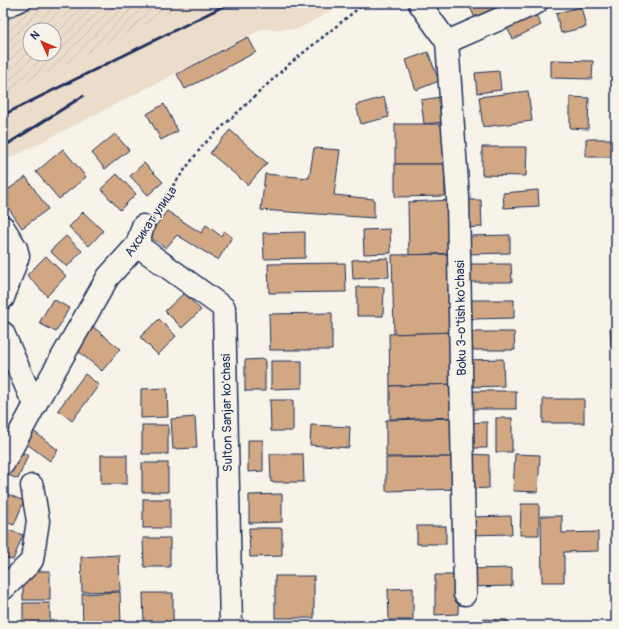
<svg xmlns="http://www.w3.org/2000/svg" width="619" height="629" font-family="Pangolin,sans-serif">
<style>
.built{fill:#ecdcca;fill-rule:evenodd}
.industrial{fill:url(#industrial-furrows);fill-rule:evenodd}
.building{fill:#d1a883;stroke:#1b2f5e}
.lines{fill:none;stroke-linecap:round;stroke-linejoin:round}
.lane-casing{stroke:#1b2f5e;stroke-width:15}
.street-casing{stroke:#1b2f5e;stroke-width:25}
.path{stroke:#1b2f5e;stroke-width:2.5;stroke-dasharray:3 3;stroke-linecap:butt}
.lane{stroke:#f7f3e8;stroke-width:12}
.street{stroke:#f7f3e8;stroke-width:22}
.rail{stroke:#1b2f5e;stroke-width:3}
.labels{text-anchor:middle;stroke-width:3;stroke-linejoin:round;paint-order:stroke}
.street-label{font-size:13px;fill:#1b2f5e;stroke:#f7f3e8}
</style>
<defs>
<pattern id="industrial-furrows" width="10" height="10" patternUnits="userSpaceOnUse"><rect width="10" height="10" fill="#ecdcca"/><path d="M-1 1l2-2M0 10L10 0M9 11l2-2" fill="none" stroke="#cabdb0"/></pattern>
</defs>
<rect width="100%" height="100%" fill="#f7f3e8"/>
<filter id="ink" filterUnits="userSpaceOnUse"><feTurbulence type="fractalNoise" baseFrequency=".025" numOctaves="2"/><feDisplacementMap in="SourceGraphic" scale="8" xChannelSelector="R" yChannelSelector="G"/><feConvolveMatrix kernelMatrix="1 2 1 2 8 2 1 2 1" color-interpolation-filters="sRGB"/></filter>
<g filter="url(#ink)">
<path class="built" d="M3,3h342l-47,26h-36l-259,133zM30,30h24v24h-24z"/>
<path class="industrial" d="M3,3h186l-186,92zM30,30h24v24h-24z"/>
<g class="building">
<polygon points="474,3 508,3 475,18 469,5"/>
<polygon points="581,7 586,27 561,33 556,13"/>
<polygon points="534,12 541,25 513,39 506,26"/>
<polygon points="248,37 256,52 185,89 177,74"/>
<polygon points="428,52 439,81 416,90 406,60"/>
<polygon points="551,60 593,61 592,79 551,78"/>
<polygon points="499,71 501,90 477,93 475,73"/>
<polygon points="528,91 532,121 483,127 479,97"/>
<polygon points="384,97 389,117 361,124 356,105"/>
<polygon points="441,97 445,122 424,124 421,100"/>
<polygon points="570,97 589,98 588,129 570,128"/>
<polygon points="164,104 178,131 161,140 147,114"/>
<polygon points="395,124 444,124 445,164 395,164"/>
<polygon points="230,130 267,163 248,185 210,153"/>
<polygon points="115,134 129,150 105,169 92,153"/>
<rect x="586" y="139" width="30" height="18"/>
<polygon points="482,147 527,147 526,176 482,175"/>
<polygon points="314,148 340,150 334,195 374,199 374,218 261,210 265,174 309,178"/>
<polygon points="63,149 86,177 59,199 36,172"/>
<rect x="614" y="162" width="2" height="18"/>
<polygon points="144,163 163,182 148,195 130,176"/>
<polygon points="395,164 445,164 445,196 395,197"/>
<polygon points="117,174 136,194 120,210 101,189"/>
<polygon points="26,177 48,209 22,228 3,200 3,193"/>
<polygon points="538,190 539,206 504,208 503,193"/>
<polygon points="453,200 455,253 409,255 408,202"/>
<polygon points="464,200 481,200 482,227 465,228"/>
<polygon points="167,211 201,233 206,225 221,236 224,231 232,237 218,260 177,235 166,248 148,236"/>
<polygon points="83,212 103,231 89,246 69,227"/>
<polygon points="390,229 391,253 364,254 363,230"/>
<rect x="614" y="229" width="2" height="18"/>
<polygon points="305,232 305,258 264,259 263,233"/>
<polygon points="510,235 510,253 468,254 468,236"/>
<polygon points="66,236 82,251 67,267 50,251"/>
<polygon points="455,254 456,332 394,334 392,255"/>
<polygon points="46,256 66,276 47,296 27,275"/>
<polygon points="388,258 389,277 353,279 352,260"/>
<polygon points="345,263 346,292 269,293 268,264"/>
<polygon points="469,264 511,264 512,282 469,282"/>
<polygon points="357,287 384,287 383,316 357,316"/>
<polygon points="184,293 201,310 182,328 165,311"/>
<polygon points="53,299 69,308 56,332 39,323"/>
<polygon points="471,300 514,300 514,318 472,319"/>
<polygon points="332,313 332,350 270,350 269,314"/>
<polygon points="159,319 176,336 158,355 140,337"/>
<polygon points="91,325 120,349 102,371 73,347"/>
<polygon points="610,327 616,327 616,346 611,346"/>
<polygon points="456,332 458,384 390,386 389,334"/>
<polygon points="472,332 514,332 515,350 472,350"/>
<polygon points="265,359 265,391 245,391 245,360"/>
<polygon points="503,359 504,386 468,387 467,360"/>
<polygon points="271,361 302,361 302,388 271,389"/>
<polygon points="85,374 99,385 72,421 58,410"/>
<polygon points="458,384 458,417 390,419 390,386"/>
<polygon points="167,388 168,417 141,418 141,389"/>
<rect x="473" y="391" width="43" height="18"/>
<rect x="543" y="399" width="41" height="24"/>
<polygon points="270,400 293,400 293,431 271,431"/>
<polygon points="195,417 197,448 173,449 171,419"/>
<polygon points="458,418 458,457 386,457 386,420"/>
<rect x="496" y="418" width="16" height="34"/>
<polygon points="487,422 487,448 468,448 468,423"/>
<rect x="142" y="425" width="26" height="29"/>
<polygon points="311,425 350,427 349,448 310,445"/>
<polygon points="32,430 58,450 50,461 23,441"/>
<polygon points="248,440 263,440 263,471 248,472"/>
<polygon points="17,451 28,455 18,479 8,475"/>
<polygon points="270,454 303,454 304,482 271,482"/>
<polygon points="468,454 489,455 489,488 468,489"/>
<polygon points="515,454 540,455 538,492 513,491"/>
<rect x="101" y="455" width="26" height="29"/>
<polygon points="458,457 459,489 386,491 386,458"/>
<rect x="142" y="463" width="26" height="29"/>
<polygon points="5,493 24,501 14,525 3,521 3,497"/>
<polygon points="282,494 282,522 249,523 249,495"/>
<rect x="143" y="499" width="27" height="29"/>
<polygon points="521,504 539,504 539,535 520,535"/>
<polygon points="511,516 512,534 469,535 469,517"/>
<polygon points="541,516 562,516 562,533 598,532 598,551 564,552 564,582 542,582"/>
<rect x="417" y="526" width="29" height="18"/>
<polygon points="3,528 23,535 13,560 3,557"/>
<polygon points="249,528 282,528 282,556 250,557"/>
<polygon points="143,538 170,538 170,567 144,567"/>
<polygon points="119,555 120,591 82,592 81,557"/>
<polygon points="512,568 512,586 469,587 469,569"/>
<rect x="23" y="571" width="27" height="29"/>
<polygon points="435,575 459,575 458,614 435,615"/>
<rect x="275" y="576" width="39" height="42"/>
<polygon points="413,588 413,620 389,620 388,589"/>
<polygon points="120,592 121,626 83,626 82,594"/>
<polygon points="143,593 173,593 173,624 144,624"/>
<rect x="23" y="603" width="27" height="23"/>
<polygon points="483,619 507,620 507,626 483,626"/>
</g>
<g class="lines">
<defs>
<polyline id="lane" points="3,13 25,3"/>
<g id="street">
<polyline points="420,4 447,42 458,198 465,594"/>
<polyline points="447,42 536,3"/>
<polyline points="3,227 16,248 18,256 3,298"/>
<polyline points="137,245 224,308 231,626"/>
<polyline points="3,333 30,395 36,403"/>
<polyline points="3,464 36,403 108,277 137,245 143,226"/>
<polyline points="3,589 29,564 32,560 38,521 32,486"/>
</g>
</defs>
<use href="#lane" class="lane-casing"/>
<use href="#street" class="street-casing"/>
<polyline class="path" points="155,210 203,145 287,66 365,3"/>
<use href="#lane" class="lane"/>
<use href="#street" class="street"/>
<g class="rail">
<polyline points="3,115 230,3"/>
<polyline points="3,147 83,96"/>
</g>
</g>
</g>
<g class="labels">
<g class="street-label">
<text transform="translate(150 221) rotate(-56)" y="5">Ахсикат улица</text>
<text transform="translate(460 318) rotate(-91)" y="5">Boku 3-o'tish ko'chasi</text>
<text transform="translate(226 413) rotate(-91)" y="5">Sulton Sanjar ko'chasi</text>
</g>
</g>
<rect width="619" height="629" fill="none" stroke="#f7f3e8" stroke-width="16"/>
<rect x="8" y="8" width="603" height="613" fill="none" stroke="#1b2f5e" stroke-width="1.5" filter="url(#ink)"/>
<g transform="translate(42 42) rotate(314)"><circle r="19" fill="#f7f3e8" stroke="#9fa5b1"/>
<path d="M0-3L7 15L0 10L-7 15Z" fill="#c8321e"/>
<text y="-6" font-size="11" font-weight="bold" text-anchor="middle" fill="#1b2f5e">N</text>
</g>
</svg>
